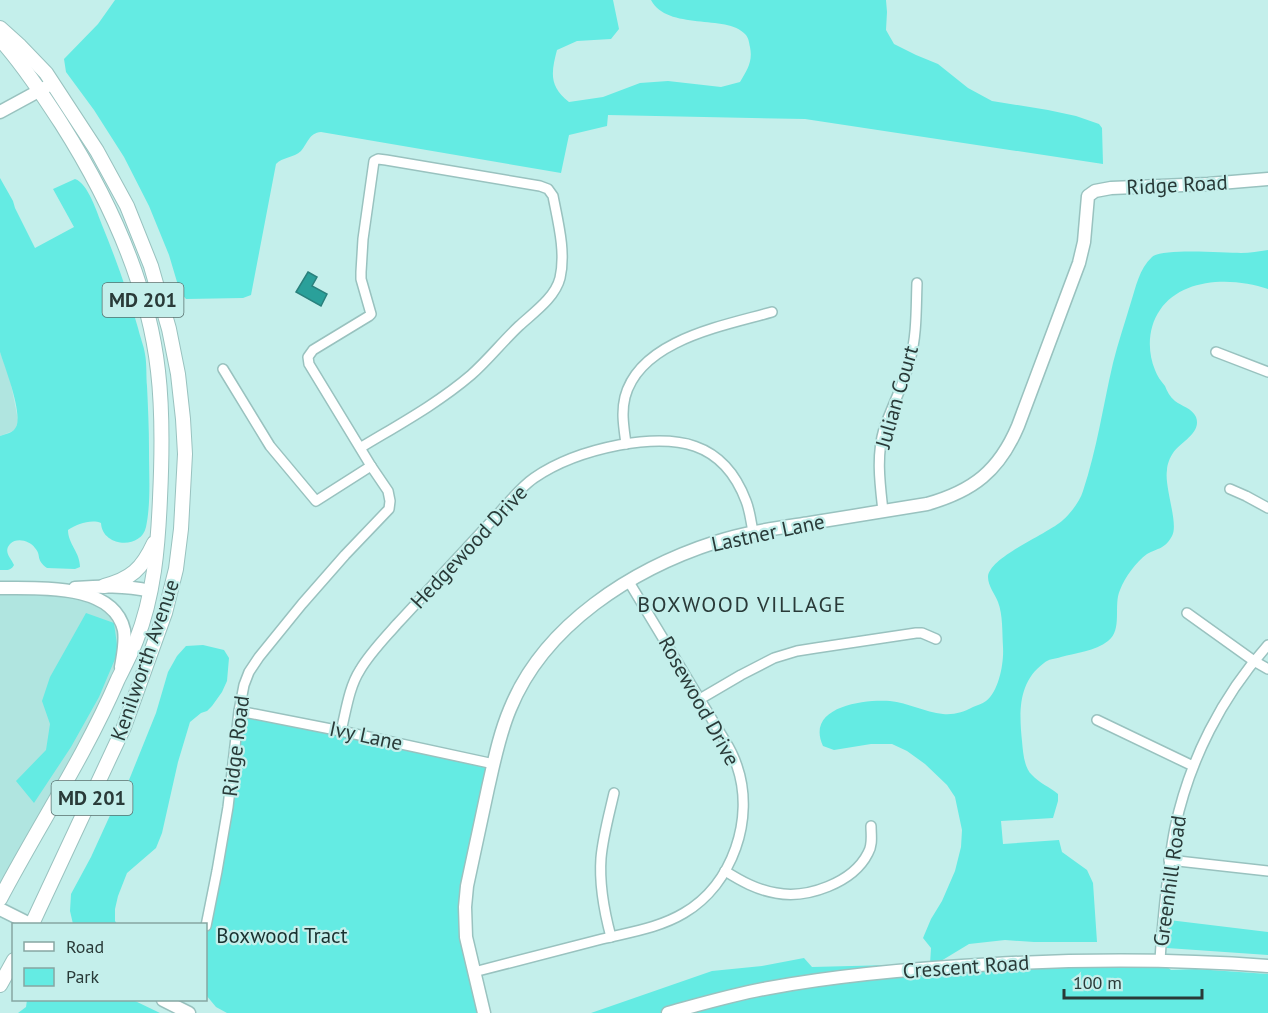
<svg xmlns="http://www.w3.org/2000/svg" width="1268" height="1013" font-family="'PT Sans',sans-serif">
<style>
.built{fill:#b0e5e0}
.green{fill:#64ebe3}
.water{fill:#2aa09a;stroke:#2a817d;stroke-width:1.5}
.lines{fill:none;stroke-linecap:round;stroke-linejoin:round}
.street-casing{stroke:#99c2bf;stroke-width:12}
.secondary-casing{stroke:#99c2bf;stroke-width:15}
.primary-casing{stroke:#99c2bf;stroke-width:16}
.street{stroke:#fff;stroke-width:9}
.secondary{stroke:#fff;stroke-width:12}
.primary{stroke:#fff;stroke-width:14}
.labels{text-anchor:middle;stroke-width:4.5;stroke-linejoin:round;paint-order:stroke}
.shield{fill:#c4efeb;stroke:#58706e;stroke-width:1.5}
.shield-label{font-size:20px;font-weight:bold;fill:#293a38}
.street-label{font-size:21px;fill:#293a38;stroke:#c4efeb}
.park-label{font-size:21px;fill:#193130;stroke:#c4efeb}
.neighbourhood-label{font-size:22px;letter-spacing:1.5px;fill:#293a38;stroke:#c4efeb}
</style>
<rect width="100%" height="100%" fill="#c4efeb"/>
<g class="built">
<polygon points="0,352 10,379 18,420 16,428 13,431 0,436"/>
<polygon points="0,588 91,596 121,621 119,677 0,888"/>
</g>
<g class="green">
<path d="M115,0h498l6,29 -8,10 -34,2 -20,9c-6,23 -8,36 12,52l34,-5 37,-14 28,-2 53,6 19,-5c7,-12 13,-20 10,-35 -1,-4 -1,-9 -5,-13 -18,-20 -78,-3 -94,-34h235l1,12 -1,18 8,14 22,11 22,9 30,24 24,13 56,9 28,6 23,8 3,4 1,36 -298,-45 -197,-4 -1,11 -38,9 -8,38 -240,-41c-12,1 -13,11 -20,19 -7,7 -19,6 -25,13l-25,131 -8,3 -57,1 -6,-7 -11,-37 -20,-49 -25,-49 -30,-47 -28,-38 -2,-13 34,-35z"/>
<path d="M0,178l13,23 2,7 20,40 39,-21 -21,-38 22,-10c13,4 22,34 27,46 14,34 26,68 36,103 2,9 6,18 7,26 2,11 1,22 2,32 1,21 2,43 2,64 0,25 2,53 -3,77 -5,23 -44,20 -45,-4 -10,-4 -24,1 -33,7 0,14 12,22 12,37l-5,2 -28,-1c-12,-9 -5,-12 -12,-20 -5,-7 -18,-11 -25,-4 -7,8 1,14 4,21 -3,6 -8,5 -14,5v-134c6,-2 13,-3 16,-9 7,-14 -11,-59 -16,-75z"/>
<path d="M1268,250v39c-34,-12 -86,-12 -108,21 -12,17 -13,41 -5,60 2,6 6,11 10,16 2,5 5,11 10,15 6,5 17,7 21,16 6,16 -16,25 -23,36 -3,4 -6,12 -6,17 -3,17 12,54 5,66 -7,13 -14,12 -25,18 -11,8 -22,23 -27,36 -7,15 3,40 -12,51 -13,10 -32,12 -47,16 -6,2 -13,2 -17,6 -26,19 -25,49 -22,78 1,11 2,27 10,34 7,8 18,12 26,19v7l-5,17 -52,3 2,23 56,-4 3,12 25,18 6,13 4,59h-63l-29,-2 -36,4 -33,20 224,-3 11,9 25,-1 72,5v39h-677l121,-42 50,-5 42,-8 8,9 118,-3 1,-16 -8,-10 8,-19 11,-18 13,-30 6,-24 1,-17 -7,-33 -8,-12 -22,-21 -18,-13 -15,-7h-21l-37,6 -11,-4c-18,-39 40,-47 67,-45 18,2 35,11 53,13 11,1 21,-2 30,-7 4,-2 9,-3 13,-6 13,-10 18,-38 17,-54 -1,-15 0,-32 -5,-45 -3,-8 -10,-16 -10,-25 1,-20 60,-43 75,-57 8,-7 17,-19 20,-29 14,-42 20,-85 30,-128 5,-20 12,-41 18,-61 5,-15 8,-33 21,-45 10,-9 72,-4 89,-4 9,0 18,-2 27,-3z"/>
<polygon points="86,613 114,623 118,652 99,697 71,747 34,803 16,781 46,750 50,724 42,701 50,677"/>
<polygon points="203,645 224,650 229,658 227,681 222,692 212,706 207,711 201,713 190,722 178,762 162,833 156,848 127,873 118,896 115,909 115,921 117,924 73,924 70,911 71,894 91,857 112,811 127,785 156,713 168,672 177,656 186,646"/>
<polygon points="239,711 494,764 465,907 484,1013 227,1013 216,1007 206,995 206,926"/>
<polygon points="1169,920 1268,932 1268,955 1167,948"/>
<polygon points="27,1000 133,1000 160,1013 18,1013 26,1007"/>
</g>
<polygon class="water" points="308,272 317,277 312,286 327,294 321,306 296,292"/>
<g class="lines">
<defs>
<g id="street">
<polyline points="1216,352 1268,372"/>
<polyline points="223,369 270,446 316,501 371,466"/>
<path d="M626,444c-2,-16 -5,-31 -1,-47 15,-57 98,-71 147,-85"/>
<polyline points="1230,489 1246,496 1268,508"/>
<path d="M883,511c-3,-27 -7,-55 1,-82 8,-23 20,-45 26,-69 7,-25 6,-52 7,-77"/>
<polyline points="1187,613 1254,661 1268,669"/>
<polyline points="700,699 741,675 774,658 797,651 816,648 916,633 922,633 936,639"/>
<polyline points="239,711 341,731 494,764"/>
<polyline points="1097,720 1193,766"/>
<path d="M341,731c5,-20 8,-44 19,-61 10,-17 24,-31 37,-46 18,-19 35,-38 52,-57 17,-18 33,-36 50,-54 11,-12 22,-26 35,-35 26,-18 54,-27 85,-33 57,-10 104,-5 127,56 4,10 5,21 7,31"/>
<polyline points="1169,860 1268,871"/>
<path d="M725,871c16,10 32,19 51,22 31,6 77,-10 92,-40 5,-8 3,-18 3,-27"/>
<path d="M206,926l11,-55 11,-64 11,-96 5,-26 5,-13 10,-15 43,-53 43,-49 44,-46 1,-8 -2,-10 -17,-25 -62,-102 -1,-7 5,-7 56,-34 2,-2 -10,-35v-7l2,-33 11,-78 4,-2 8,1 154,26 8,3 5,7c5,26 13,56 7,82 -5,20 -27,35 -41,48 -17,16 -31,34 -48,49 -34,29 -73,50 -111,73"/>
<path d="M611,937c-7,-26 -12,-52 -10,-79 2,-22 8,-43 13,-65"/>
<path d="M1160,961c1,-20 3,-40 5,-60 3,-24 5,-49 10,-73 14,-67 47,-132 93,-183"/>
<path d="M474,972c42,-11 85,-22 128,-33 28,-7 57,-11 82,-26 49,-29 71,-95 53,-147 -3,-9 -7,-17 -12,-25l-96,-159"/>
</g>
<g id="secondary">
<polyline points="0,112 46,87"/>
<path d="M0,588c37,1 113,-6 124,42 2,12 -1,25 -3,37"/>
<path d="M75,588c25,-2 50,-3 75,3"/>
<polyline points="0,909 30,924"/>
<polyline points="163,1000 189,1013"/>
<path d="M484,1013l-18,-76 -1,-30 2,-21c7,-32 14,-65 21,-98 6,-26 11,-53 22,-79 34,-84 122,-140 206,-167 30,-10 62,-14 94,-19 39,-6 78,-13 117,-19 46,-13 72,-33 91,-78l61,-163 5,-21 4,-46 7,-5 16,-3 97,-4 60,-5"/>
<path d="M668,1013c33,-9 67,-19 101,-25 75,-14 151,-20 226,-24 91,-5 183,-5 273,2"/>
</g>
<g id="primary">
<polyline points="0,28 20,46 46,73 97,151 127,206 151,266 169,329 178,374 183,419 185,454 181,529 176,569 165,613 124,727 32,924"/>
<path d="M0,39c23,26 42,55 61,84 47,74 87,159 97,248 5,42 4,85 2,127 -2,48 -6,98 -24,143 -5,13 -12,26 -18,38 -33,77 -79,146 -118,220"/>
<path d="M104,586c27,-7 38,-17 50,-43"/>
<polyline points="0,985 14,960"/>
</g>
</defs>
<use href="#street" class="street-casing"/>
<use href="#secondary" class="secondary-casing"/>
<use href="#primary" class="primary-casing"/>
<use href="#street" class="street"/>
<use href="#secondary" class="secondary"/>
<use href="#primary" class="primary"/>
</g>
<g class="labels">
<g class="shield">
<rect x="102.5" y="283" width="81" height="34" rx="4.5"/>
<rect x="51.5" y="781" width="81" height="34" rx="4.5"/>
</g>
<g class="shield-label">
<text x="143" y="307">MD 201</text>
<text x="92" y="805">MD 201</text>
</g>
<g class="street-label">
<text transform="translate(1177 185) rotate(-3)" y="7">Ridge Road</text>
<text transform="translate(897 397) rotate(-74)" y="7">Julian Court</text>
<text transform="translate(768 533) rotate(-12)" y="7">Lastner Lane</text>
<text transform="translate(469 547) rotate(-47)" y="7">Hedgewood Drive</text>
<text transform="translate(145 660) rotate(-71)" y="7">Kenilworth Avenue</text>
<text transform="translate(699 701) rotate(61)" y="7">Rosewood Drive</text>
<text transform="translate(366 736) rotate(12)" y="7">Ivy Lane</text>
<text transform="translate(236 746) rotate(-83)" y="7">Ridge Road</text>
<text transform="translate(1170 881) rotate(-82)" y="7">Greenhill Road</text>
<text transform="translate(966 967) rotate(-4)" y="7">Crescent Road</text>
</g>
<g class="park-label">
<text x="282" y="943">Boxwood Tract</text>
</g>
<g class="neighbourhood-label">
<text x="742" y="612">BOXWOOD VILLAGE</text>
</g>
</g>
<rect x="12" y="923" width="195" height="78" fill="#c4efeb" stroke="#86a7a3" stroke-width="1.5"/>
<rect x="24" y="942" width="30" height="9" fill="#ffffff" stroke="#86a7a3" stroke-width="1.5"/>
<text x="66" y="953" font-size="18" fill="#293a38">Road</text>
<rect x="24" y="968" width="30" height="18" fill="#64ebe3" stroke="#86a7a3" stroke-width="1.5"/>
<text x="66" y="983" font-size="18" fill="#293a38">Park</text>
<path d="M1064 989v9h138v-9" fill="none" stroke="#293a38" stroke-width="3"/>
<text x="1073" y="989" font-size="18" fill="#293a38" stroke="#c4efeb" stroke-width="4.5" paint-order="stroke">100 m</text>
</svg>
